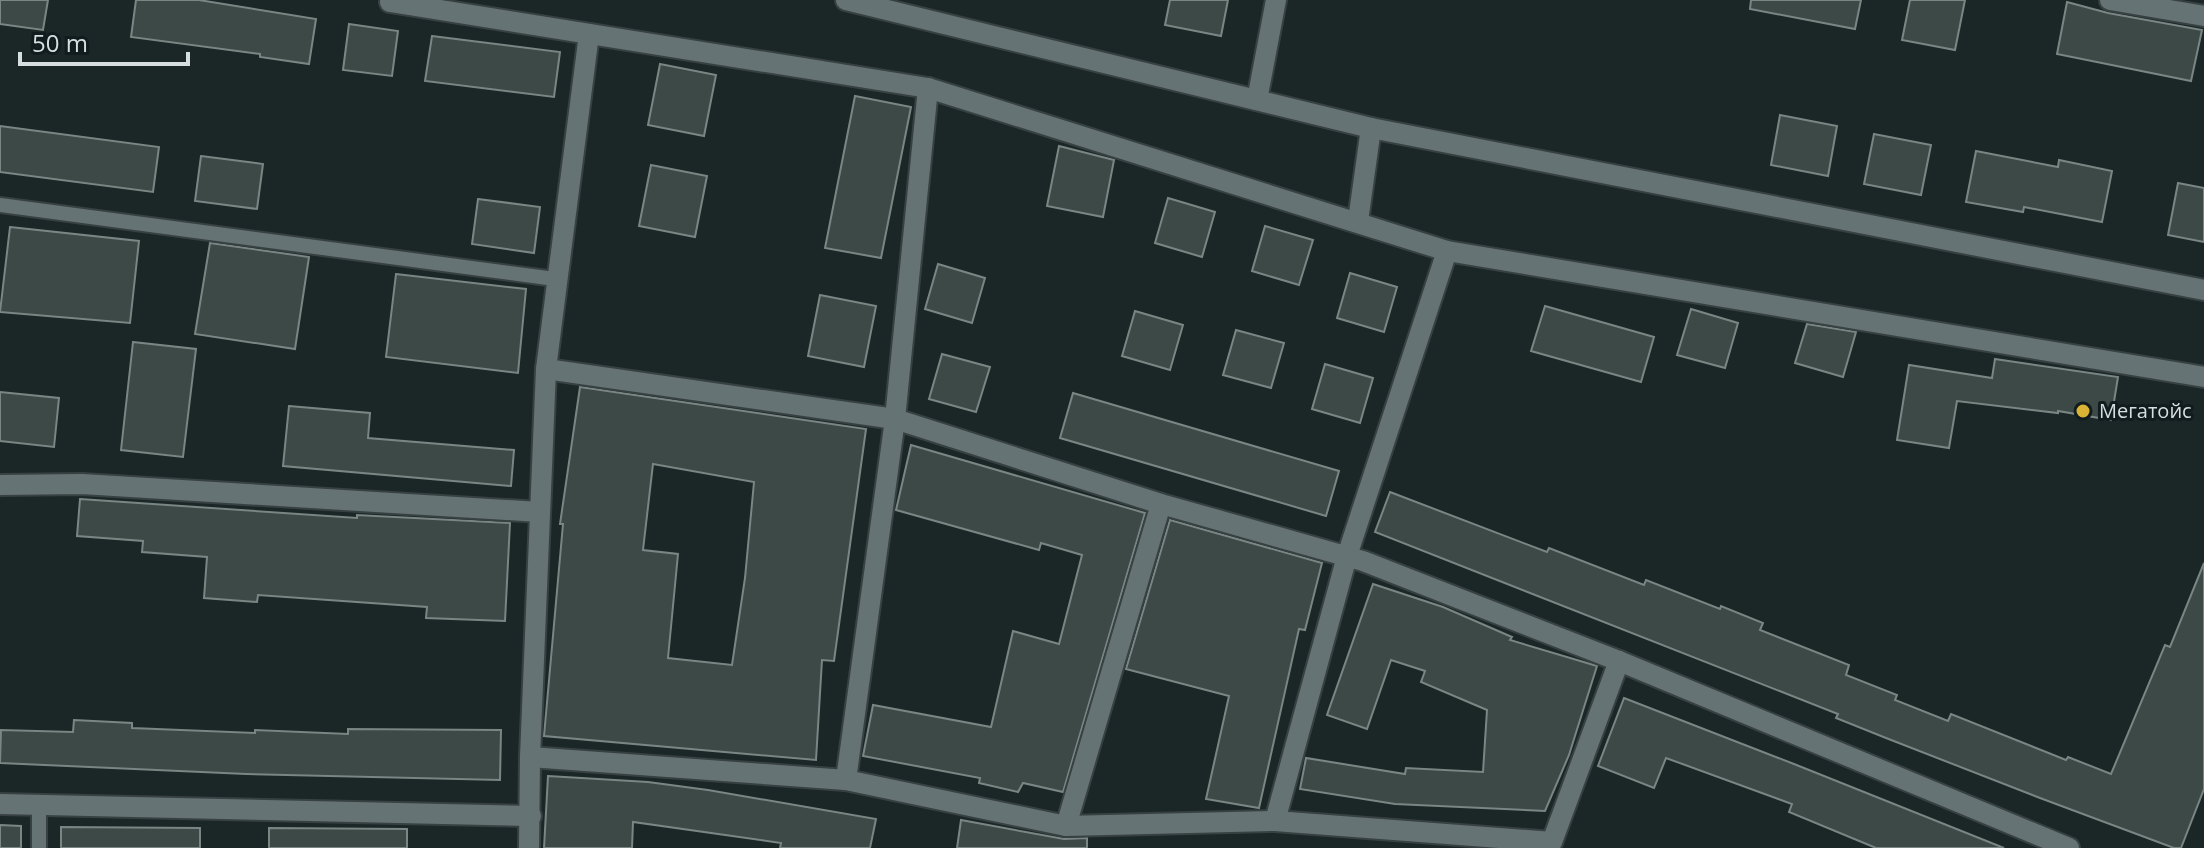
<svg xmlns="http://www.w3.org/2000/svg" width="2204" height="848" font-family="'Open Sans',sans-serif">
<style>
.building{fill:#3d4947;stroke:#798684;stroke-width:2;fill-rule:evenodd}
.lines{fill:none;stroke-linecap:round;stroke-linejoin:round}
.service-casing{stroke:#374142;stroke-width:18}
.minor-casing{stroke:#374142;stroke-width:24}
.service{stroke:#667375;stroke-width:14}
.minor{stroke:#667375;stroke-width:20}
.poi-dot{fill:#d9b334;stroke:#111c1e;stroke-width:3}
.labels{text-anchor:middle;stroke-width:6;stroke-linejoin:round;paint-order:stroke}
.poi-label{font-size:20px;fill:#d7dedf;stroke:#111c1e;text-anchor:start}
</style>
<rect width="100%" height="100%" fill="#1b2627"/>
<g class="building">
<polygon points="0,0 48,0 43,30 0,24"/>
<polygon points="136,0 199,0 316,19 309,64 260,57 260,54 131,37"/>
<polygon points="1170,0 1228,0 1221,36 1165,25"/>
<polygon points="1751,0 1861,0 1855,29 1750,9"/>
<polygon points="1910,0 1965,0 1955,50 1902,40"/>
<polygon points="2067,2 2108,13 2202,30 2191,81 2057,54"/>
<polygon points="349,24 398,31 392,76 343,70"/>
<polygon points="432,36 560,52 554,97 425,81"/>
<polygon points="660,64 716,75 704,136 648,125"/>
<polygon points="855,96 911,107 881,258 825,248"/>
<polygon points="1780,115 1837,126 1828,176 1771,165"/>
<polygon points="0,126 159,147 153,192 0,172"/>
<polygon points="1874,134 1931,145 1921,195 1864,184"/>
<polygon points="1059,146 1114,160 1103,217 1047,206"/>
<polygon points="1976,151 2058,167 2059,160 2112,171 2102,222 2024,207 2023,212 1966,202"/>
<polygon points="201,156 263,164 257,209 195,201"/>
<polygon points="651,165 707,176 695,237 639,226"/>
<polygon points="2178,183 2204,188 2204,242 2168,235"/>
<polygon points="1168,198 1215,212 1202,257 1155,243"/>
<polygon points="478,199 540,207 534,253 472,244"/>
<polygon points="1265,226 1313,240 1299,285 1252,271"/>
<polygon points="10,227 139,241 130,323 0,312"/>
<polygon points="210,243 309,257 295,349 195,334"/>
<polygon points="938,264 985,278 972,323 925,309"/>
<polygon points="1350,273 1397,287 1384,332 1337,318"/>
<polygon points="396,274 526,289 518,373 386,357"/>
<polygon points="820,295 876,306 864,367 808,356"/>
<polygon points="1545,306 1654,337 1641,382 1531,351"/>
<polygon points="1691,309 1738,323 1725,368 1677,355"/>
<polygon points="1135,311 1183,325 1170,370 1122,356"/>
<polygon points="1807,324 1856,332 1843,377 1795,363"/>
<polygon points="1236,330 1284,343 1271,388 1223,375"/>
<polygon points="133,342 196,349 183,457 121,450"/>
<polygon points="942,354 990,367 976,412 929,399"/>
<polygon points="1995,359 2118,377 2111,420 2058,411 2058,413 1957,401 1949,448 1897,440 1909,365 1992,378"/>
<polygon points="1325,364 1373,378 1360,423 1312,409"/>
<path d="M580,387l286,42 -32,232 -12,-1 -6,100 -272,-24 19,-212h-3zM653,464l101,18 -9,96 -13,87 -64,-7 10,-104 -35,-4z"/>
<polygon points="0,392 59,398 54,447 0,441"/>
<polygon points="1073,393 1339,471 1326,516 1060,438"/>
<polygon points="289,406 370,413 368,438 514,450 511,486 283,466"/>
<polygon points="911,445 1145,513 1063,792 1023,783 1018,792 979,783 980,778 863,756 873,705 991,727 1013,631 1059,644 1082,555 1041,543 1039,550 896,510"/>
<polygon points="1390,492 1547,552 1549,548 1644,585 1646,580 1720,609 1721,606 1763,623 1760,630 1849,665 1846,675 1897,695 1895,700 1948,721 1951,714 2066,760 2068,757 2111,774 2165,645 2170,647 2204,563 2204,789 2181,848 2174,848 2040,798 1886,738 1836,718 1838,714 1375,532"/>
<polygon points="80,499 357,518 357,515 510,523 505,621 426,618 427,607 258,595 257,602 204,598 207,557 142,552 143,541 77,536"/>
<polygon points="1170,520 1322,563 1305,630 1299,629 1259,808 1206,799 1229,696 1126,669"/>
<polygon points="1373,584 1443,607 1512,637 1510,640 1597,666 1569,755 1545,811 1395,804 1300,789 1306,758 1405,774 1406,768 1483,772 1487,710 1421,682 1425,671 1391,660 1367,729 1327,715"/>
<polygon points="1624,698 1794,764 2004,848 1876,848 1789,812 1792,804 1666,758 1654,788 1598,766"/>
<polygon points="74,720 132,723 132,728 255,733 255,730 348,734 348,729 501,730 500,780 246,774 0,763 1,730 73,732"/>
<polygon points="548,776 648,782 708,790 876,819 870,848 780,848 781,843 633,822 632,848 544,848"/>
<polygon points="961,820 1064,839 1087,838 1087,848 957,848"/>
<polygon points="0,825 21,826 21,848 0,848"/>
<polygon points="61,827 200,828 200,848 61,848"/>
<polygon points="269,828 407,829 407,848 269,848"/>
</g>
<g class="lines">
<defs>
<g id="service">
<polyline points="0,205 555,279"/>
<polyline points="39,804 39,848"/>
</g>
<g id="minor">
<polyline points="391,0 390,2 928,88 1447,251 2204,377"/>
<polyline points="846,0 1371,128 2204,290"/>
<polyline points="2110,0 2204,16"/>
<polyline points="1257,100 1276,0"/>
<polyline points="1358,221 1371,128"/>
<polyline points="546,369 895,419 1161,504 1363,561 1619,661 2069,848"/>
<polyline points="0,485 82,484 540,512"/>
<polyline points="530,757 846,780 1066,826 1275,821 1552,842 1619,661"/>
<polyline points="846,780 895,419 928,88"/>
<polyline points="0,804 531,816"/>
<polyline points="1275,821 1347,556 1447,251"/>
<polyline points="1066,826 1161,504"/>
<polyline points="529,848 530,757 546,369 589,34"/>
</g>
</defs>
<use href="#service" class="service-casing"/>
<use href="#minor" class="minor-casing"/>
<use href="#service" class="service"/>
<use href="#minor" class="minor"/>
</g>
<circle class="poi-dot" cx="2083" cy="411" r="8"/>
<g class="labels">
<g class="poi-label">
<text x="2099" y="418">Мегатойс</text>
</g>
</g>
<path d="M20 52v12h168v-12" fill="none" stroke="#d7dedf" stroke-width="4"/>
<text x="32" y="52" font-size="24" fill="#d7dedf" stroke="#111c1e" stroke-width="6" paint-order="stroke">50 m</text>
</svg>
